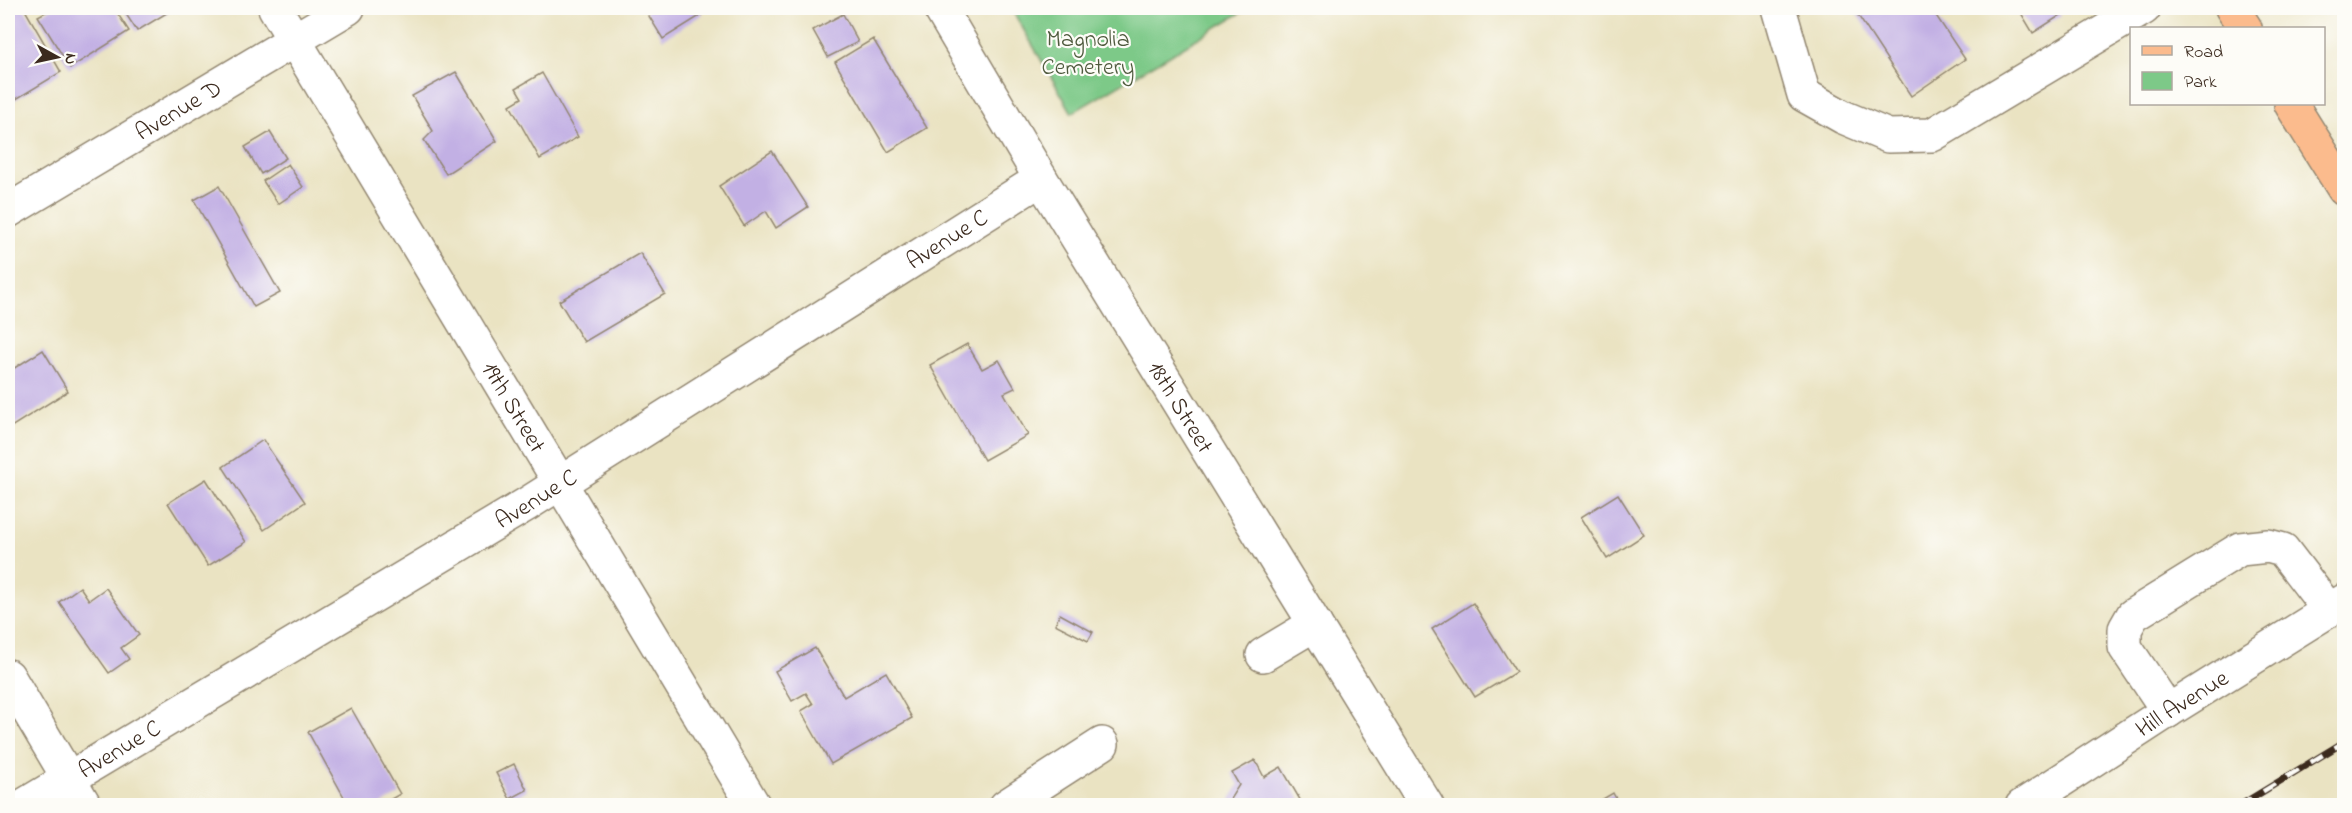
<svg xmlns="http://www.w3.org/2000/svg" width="2352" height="813" font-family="'Indie Flower',sans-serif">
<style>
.green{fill:#7dc988;stroke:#5c7a53;stroke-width:1.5}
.building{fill:#c2b0e4}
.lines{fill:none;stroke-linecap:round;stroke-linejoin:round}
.minor-casing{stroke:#928670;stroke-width:36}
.major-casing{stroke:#928670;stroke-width:36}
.minor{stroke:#fff;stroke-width:33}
.major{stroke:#fbbb8d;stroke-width:33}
.rail-casing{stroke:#3b2a1e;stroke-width:7}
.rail{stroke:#fdfcf7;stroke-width:4.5;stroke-dasharray:14;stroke-linecap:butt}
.labels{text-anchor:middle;stroke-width:4.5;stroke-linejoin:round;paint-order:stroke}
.park-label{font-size:24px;fill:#4f5a3e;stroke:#fdfcf7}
.street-label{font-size:24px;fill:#3b2a1e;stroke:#fdfcf7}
</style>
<rect width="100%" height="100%" fill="#fdfcf7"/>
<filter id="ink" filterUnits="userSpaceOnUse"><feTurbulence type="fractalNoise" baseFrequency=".0167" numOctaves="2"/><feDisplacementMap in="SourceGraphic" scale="12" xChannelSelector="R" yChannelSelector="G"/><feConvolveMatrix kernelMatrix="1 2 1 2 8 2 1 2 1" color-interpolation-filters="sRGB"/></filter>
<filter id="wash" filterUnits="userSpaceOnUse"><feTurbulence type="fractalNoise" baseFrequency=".008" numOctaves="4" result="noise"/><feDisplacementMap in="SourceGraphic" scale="24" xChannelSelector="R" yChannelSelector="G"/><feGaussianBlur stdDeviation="1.35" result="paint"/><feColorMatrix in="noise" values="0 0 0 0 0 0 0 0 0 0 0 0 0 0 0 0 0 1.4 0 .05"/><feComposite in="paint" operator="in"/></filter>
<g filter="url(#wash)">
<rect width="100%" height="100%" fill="#eae3c2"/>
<polygon class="green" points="1011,8 1249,8 1072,113"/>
<g id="blocks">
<g class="building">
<polygon points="8,8 24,8 61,72 8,104"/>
<polygon points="53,8 114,8 129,31 70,68 38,16"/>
<polygon points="122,8 175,8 137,31"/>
<polygon points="644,8 698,8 703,14 663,39"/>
<polygon points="1860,8 1931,8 1965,59 1911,96 1855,11"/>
<polygon points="2018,8 2056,8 2061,15 2033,33"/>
<polygon points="843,14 858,42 828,57 813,30"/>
<polygon points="873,39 927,128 888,152 835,62"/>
<polygon points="456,72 497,141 446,174 424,140 433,131 412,96"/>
<polygon points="542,73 578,137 540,159 510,105 522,98 516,88"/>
<polygon points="270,132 286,158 261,174 245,147"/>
<polygon points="772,151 808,207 776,228 766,211 744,226 719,186"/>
<polygon points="288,164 303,187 278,204 263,181"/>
<polygon points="219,186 280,293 254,307 194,200"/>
<polygon points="640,253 665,294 584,342 559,301"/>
<polygon points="967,344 982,369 999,360 1015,388 1004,393 1028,435 984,460 930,365"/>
<polygon points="43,350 68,391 8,429 8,372"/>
<polygon points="263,440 305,502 264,530 223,467"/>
<polygon points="206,479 246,542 208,566 168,503"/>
<polygon points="1618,494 1644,535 1607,559 1581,517"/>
<polygon points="80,587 89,600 106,588 139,635 121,648 129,659 109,673 59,602"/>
<polygon points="1473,603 1516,672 1475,697 1432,629"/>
<polygon points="1060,614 1093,632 1088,641 1055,624"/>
<polygon points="815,648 844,697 886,672 912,718 831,764 801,711 813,704 806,693 792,701 775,671"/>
<polygon points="351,708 400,794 379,806 349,806 308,732"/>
<polygon points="1255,760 1264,777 1281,767 1302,803 1297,806 1233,806 1230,799 1239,785 1232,773"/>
<polygon points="514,764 527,790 510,799 496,773"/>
<polygon points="1613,793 1620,806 1591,806"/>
</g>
</g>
</g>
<g filter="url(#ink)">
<use href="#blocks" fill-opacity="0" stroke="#928670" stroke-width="1.5"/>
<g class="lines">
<defs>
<g id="minor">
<path id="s1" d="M275,8l479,798"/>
<path id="s2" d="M940,8l101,171 386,627"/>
<polyline points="1779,8 1804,95 1843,117 1888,136 1932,135 2144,8"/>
<path id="s3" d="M8,211l340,-203"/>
<polyline points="1263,655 1315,624"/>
<polyline points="8,676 85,806"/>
<polyline points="2168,711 2125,647 2125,629 2133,615 2240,549 2268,546 2283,550 2329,610"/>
<path id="s4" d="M23,806l504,-302 514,-325"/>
<polyline points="1006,806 1102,744"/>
<path id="s5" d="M2022,806l146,-95 176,-110"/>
</g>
<g id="major">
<polyline points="2232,8 2245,28"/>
<polyline points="2291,104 2344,189"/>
</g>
</defs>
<use href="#minor" class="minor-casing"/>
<use href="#major" class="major-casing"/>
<use href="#minor" class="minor"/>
<use href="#major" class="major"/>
<defs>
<polyline id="rail" points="2239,806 2344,742"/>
</defs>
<use href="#rail" class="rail-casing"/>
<use href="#rail" class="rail"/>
</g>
</g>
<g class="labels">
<g class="park-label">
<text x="1088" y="46">Magnolia<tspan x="1088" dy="28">Cemetery</tspan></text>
</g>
<g class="street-label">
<text dy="8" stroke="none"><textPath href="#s3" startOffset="198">Avenue D</textPath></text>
<text dy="8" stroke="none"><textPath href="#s4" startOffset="1084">Avenue C</textPath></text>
<text dy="8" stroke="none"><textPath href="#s1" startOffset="465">19th Street</textPath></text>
<text dy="8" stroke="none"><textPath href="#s2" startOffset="466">18th Street</textPath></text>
<text dy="8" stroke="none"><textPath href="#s4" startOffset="598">Avenue C</textPath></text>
<text dy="8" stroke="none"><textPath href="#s5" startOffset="190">Hill Avenue</textPath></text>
<text dy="8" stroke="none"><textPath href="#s4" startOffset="112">Avenue C</textPath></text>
</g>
</g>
<rect width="2352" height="813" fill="none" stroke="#fdfcf7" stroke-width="30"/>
<rect x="2130" y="27" width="195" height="78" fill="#fdfcf7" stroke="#afa8a0" stroke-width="1.5"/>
<rect x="2142" y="46" width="30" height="9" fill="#fbbb8d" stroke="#afa8a0" stroke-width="1.5"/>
<text x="2184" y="57" font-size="18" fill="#3b2a1e">Road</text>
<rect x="2142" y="72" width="30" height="18" fill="#7dc988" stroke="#afa8a0" stroke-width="1.5"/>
<text x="2184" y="87" font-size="18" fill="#3b2a1e">Park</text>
<g transform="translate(57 57) rotate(98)" stroke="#fdfcf7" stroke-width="4.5" paint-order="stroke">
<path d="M0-4.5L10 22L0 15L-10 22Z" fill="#3b2a1e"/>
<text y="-9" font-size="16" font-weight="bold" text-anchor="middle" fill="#3b2a1e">N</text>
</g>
</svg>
